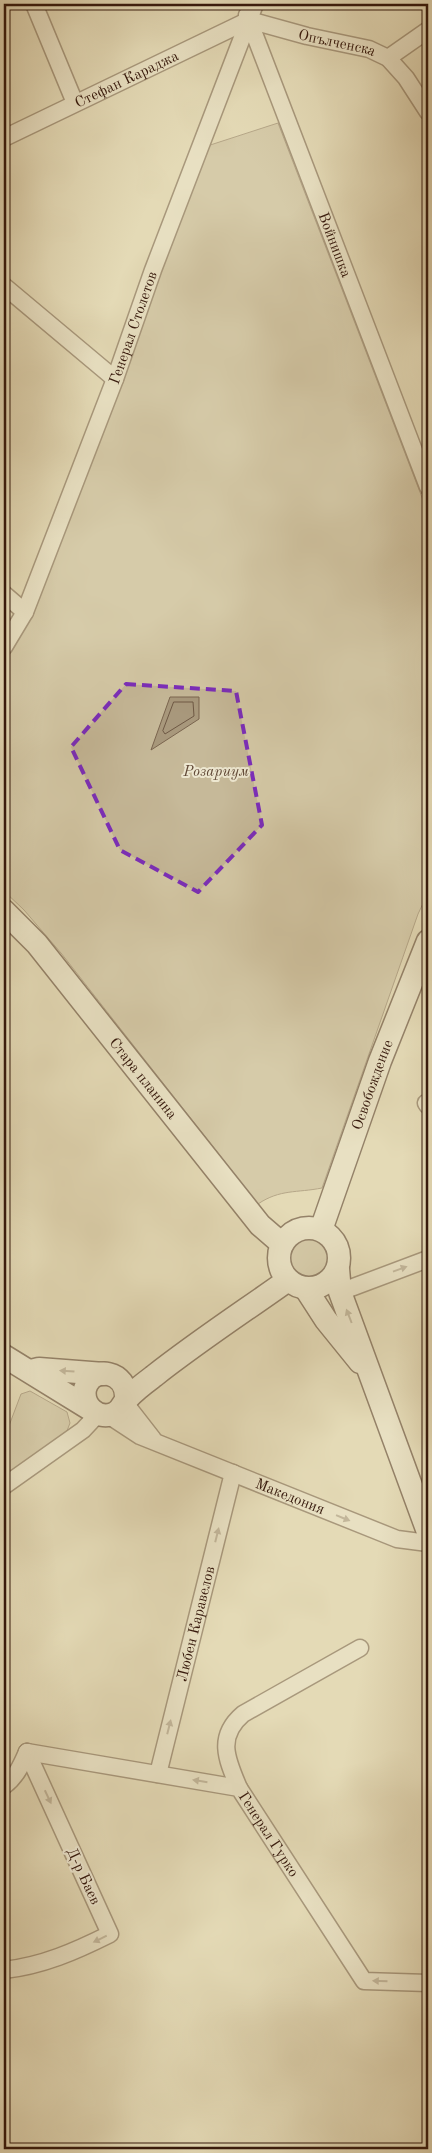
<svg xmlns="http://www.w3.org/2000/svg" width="432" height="2153" font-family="'Old Standard TT',serif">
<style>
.green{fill:#c6b999;stroke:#7e6852}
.water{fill:#a8987c;stroke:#7a654f}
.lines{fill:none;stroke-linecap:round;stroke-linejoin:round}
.shore{stroke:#6e5844;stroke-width:1}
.street-casing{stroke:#614836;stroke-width:19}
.secondary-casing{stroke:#35180c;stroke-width:25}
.street{stroke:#ede7d0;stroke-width:16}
.secondary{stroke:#ede7d0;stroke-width:22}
.oneway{fill:#9a8a78}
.marked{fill:none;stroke:#7b2cbf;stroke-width:4;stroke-dasharray:10 6;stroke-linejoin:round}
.labels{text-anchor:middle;stroke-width:4;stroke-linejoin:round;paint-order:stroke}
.street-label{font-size:15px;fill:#35180c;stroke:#ede7d0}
.park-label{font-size:15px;font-style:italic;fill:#604836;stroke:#ede7d0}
</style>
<rect width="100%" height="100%" fill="#e4dab6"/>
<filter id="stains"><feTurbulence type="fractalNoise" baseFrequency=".004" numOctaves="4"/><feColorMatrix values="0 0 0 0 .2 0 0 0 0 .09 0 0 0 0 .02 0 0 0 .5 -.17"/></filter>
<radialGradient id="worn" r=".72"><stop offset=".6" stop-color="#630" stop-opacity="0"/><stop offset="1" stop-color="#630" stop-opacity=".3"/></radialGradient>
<g class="green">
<path d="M278,123l150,390v380l-10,21 -96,274c-25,5 -42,1 -64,16l-197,-251 -37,-43 -20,-19v-239l197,-504z"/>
<circle cx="309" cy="1258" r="19"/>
<polygon points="30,1391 67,1412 70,1423 65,1436 4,1477 4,1439 21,1394"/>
</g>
<polygon class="water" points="170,697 199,697 199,719 151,750"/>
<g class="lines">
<polygon class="shore" points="174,702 193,702 194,716 165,734 163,731"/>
<defs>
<g id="street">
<polyline points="34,4 75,103"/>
<path id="s1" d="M247,15l181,472"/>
<path id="s2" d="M249,20l58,16 62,13 19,9 18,20 22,34"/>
<polyline points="388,58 428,30"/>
<path id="s3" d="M4,138l245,-118"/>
<polyline points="4,286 115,379"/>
<polyline points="4,594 25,612"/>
<path id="s4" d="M4,647l21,-35 90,-233 38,-109 102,-266"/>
<polyline points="426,1103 428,1106"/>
<polyline points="340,1292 428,1259"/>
<polyline points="125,1403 153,1439"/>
<path id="s5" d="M108,1415l32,21 257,103 31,4"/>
<polyline points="4,1486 83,1430 98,1414"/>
<path id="s6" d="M27,1752l212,36 125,193 64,2"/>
<path id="s7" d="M158,1774l75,-301"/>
<path d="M4,1786c12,-9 17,-20 23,-34"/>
<path d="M239,1788c-12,-28 -23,-51 4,-74l117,-66"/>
<path d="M4,1970c38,-4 72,-19 106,-36l-83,-182"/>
</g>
<g id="secondary">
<path id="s8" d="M4,911l33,33 223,281 22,19"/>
<circle cx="309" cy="1258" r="30"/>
<path id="s9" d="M321,1230l59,-169 48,-120"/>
<polyline points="338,1269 340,1292 428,1532"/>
<polyline points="306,1289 326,1320 360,1362"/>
<polyline points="4,1356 90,1409"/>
<polyline points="31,1371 39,1369 104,1374"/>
<path d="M126,1399c2,-28 -34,-35 -41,-10 -3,16 12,31 28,25 9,-3 9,-11 15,-16 7,-8 18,-16 26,-22 43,-34 89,-64 134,-96"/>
</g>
</defs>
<use href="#street" class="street-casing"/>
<use href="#secondary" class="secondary-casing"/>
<use href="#street" class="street"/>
<use href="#secondary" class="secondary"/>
</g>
<defs><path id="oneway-solid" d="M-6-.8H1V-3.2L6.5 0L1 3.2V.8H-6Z" transform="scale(1.25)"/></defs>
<g class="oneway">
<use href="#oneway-solid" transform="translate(400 1269) rotate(-20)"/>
<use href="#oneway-solid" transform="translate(349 1316) rotate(-111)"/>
<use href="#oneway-solid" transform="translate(67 1371) rotate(-176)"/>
<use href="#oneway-solid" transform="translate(343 1518) rotate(22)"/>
<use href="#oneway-solid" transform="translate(217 1535) rotate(-76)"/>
<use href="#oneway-solid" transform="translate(169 1727) rotate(-76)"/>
<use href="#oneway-solid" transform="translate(200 1781) rotate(-171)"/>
<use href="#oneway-solid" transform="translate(48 1797) rotate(65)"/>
<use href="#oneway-solid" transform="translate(100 1939) rotate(154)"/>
<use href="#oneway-solid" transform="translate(380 1981) rotate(-178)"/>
</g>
<path d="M0 0H432V2153H0ZM126,684l110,7 26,134 -64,67 -78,-42 -49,-103z" fill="#e4dab6" fill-opacity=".55" fill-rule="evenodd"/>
<path class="marked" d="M126,684l110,7 26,134 -64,67 -78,-42 -49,-103z"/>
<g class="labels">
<g class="street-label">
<text dy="5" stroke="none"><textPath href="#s2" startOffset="91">Опълченска</textPath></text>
<text dy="5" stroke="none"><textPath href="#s3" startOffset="136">Стефан Караджа</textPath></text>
<text dy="5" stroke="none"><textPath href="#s1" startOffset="246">Войнишка</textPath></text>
<text dy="5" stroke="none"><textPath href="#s4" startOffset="345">Генерал Столетов</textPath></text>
<text dy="5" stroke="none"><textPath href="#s8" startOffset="218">Стара планина</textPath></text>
<text dy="5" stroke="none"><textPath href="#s9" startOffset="154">Освобождение</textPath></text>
<text dy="5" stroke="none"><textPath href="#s5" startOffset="200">Македония</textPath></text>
<text dy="5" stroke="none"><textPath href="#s7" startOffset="155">Любен Каравелов</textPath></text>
<text dy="5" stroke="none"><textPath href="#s6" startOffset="270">Генерал Гурко</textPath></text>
<text transform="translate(84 1876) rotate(65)" y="5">Д-р Баев</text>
</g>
<g class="park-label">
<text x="216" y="776">Розариум</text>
</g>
</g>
<rect width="432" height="2153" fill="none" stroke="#e4dab6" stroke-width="20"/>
<rect x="5" y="5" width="422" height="2143" fill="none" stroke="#35180c" stroke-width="2.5"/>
<rect x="10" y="10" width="412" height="2133" fill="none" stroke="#35180c"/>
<rect width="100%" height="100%" filter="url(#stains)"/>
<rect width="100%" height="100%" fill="url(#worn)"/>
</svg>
